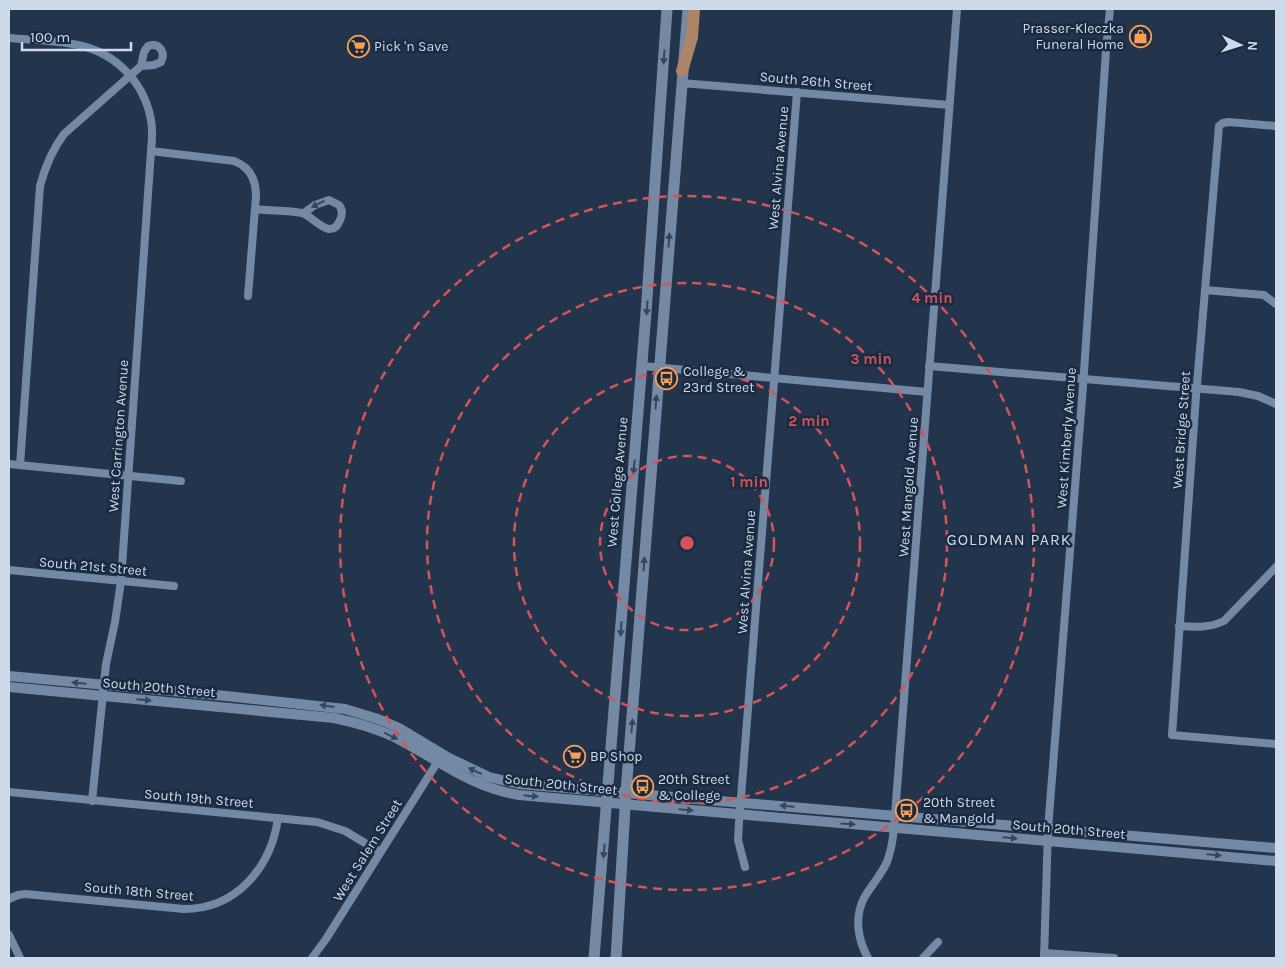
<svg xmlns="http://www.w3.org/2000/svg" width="1285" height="967" font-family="Karla,sans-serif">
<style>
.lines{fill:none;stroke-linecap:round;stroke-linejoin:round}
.minor{stroke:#7489a4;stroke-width:8}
.tertiary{stroke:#7489a4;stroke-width:10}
.secondary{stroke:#7489a4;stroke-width:11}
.primary{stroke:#ac8569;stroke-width:12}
.oneway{fill:#34475f}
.ring{fill:none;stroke:#d45458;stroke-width:2.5;stroke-dasharray:9 6}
.labels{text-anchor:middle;stroke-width:5;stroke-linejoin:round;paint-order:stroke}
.poi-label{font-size:14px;fill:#cedae9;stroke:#192b42;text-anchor:start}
.street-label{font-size:14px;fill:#cedae9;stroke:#192b42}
.quarter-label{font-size:16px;letter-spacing:1px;fill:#cedae9;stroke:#192b42}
.centre{fill:#d45458;stroke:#192b42;stroke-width:2.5}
.ring-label{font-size:15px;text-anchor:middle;font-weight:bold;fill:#d45458;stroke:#192b42;stroke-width:5;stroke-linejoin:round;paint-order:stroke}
</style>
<rect width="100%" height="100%" fill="#23354d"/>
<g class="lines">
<g class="minor">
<path d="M9,38c22,2 46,2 69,7 38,8 66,37 73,75 2,10 1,21 0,31l-30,430 -6,41 -9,42 -14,137"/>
<polyline points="681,83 949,105"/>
<polyline points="1276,126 1229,122 1223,123 1219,126 1196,396 1172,735 1276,744"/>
<path d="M151,151l83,10c16,6 22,18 22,35l-8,100"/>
<path d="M255,209c15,2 32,1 47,4 10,2 29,30 38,7 3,-6 2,-11 -1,-15l-10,-5 -14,5 -11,8"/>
<polyline points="1205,290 1264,295 1276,304"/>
<polyline points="642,366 927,392"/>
<polyline points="929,366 1239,392 1258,396 1276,404"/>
<polyline points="9,464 181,481"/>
<path d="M20,465l20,-279c5,-19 12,-36 24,-52l77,-68 3,-14 4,-6c11,-4 18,6 13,16l-7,3 -13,1"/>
<polyline points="9,570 174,586"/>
<path d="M1179,626c17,1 30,2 45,-5l52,-54"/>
<polyline points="9,792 317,822 345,831 380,852"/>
<polyline points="745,867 738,840 739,822 797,92"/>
<path d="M9,899l9,-4 7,-1 159,15c52,0 87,-41 94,-91"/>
<polyline points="9,935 20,958"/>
<polyline points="1044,953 1114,958"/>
<polyline points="312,958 326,939 440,758"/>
<path d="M868,958c-10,-18 -14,-40 -4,-60 7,-12 17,-23 23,-36 4,-11 6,-23 7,-34l63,-819"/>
<polyline points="923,958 938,942"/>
<polyline points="1044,958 1048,829 1083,386 1106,51 1110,9"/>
</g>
<g class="tertiary">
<polyline points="9,676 226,696 345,709 378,719 399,728 449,758 489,777 519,784 1276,848"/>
<path d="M9,687l325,31c19,4 38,9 56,17 44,21 78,52 129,60l757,66"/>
</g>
<g class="secondary">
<polyline points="594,958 646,313 667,9"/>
<polyline points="616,958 626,792 688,9"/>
</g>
<polyline class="primary" points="682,71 692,37 694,9"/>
</g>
<defs><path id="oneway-solid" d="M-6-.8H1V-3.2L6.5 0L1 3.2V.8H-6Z" transform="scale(1.25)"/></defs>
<g class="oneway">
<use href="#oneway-solid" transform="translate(664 57) rotate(94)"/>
<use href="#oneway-solid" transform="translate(318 204) rotate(153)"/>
<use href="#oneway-solid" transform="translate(669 240) rotate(-86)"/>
<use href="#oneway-solid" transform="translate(647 308) rotate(94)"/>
<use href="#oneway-solid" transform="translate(656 402) rotate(-86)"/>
<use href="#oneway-solid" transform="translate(634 467) rotate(95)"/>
<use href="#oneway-solid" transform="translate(644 564) rotate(-86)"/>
<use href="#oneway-solid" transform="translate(621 629) rotate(94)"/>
<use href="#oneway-solid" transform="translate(79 683) rotate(-175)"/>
<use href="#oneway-solid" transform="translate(144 700) rotate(5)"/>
<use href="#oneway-solid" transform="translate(327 706) rotate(-172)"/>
<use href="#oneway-solid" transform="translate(632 726) rotate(-85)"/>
<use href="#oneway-solid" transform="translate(391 736) rotate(26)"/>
<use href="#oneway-solid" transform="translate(475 771) rotate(-155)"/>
<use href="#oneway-solid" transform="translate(531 796) rotate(6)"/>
<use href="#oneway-solid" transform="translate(787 806) rotate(-175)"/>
<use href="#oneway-solid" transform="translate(686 810) rotate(5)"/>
<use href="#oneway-solid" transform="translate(848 824) rotate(4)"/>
<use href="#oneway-solid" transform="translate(1010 838) rotate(5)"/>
<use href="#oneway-solid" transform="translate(604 851) rotate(95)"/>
<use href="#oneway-solid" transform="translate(1214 855) rotate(5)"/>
</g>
<g class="ring">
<circle cx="687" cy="543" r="87"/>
<circle cx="687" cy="543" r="173"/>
<circle cx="687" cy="543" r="260"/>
<circle cx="687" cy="543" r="347"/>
</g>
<defs>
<symbol id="shop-ring" viewBox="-11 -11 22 22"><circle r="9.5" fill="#192b42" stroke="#fc9e52" stroke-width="1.5"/><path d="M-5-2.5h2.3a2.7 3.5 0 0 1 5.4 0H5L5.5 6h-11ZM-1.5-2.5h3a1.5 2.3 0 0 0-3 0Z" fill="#fc9e52"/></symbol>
<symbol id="supermarket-ring" viewBox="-11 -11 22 22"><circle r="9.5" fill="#192b42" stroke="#fc9e52" stroke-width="1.5"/><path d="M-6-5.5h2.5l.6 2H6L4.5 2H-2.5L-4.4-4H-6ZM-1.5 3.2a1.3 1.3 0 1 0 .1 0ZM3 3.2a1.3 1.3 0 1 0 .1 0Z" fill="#fc9e52"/></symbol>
<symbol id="bus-ring" viewBox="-11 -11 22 22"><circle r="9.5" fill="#192b42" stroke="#fc9e52" stroke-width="1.5"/><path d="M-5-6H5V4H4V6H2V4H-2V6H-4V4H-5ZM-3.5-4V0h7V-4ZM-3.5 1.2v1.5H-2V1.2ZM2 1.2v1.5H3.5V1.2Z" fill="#fc9e52"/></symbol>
</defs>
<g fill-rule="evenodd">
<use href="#shop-ring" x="1128" y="24" width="25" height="25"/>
<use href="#supermarket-ring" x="346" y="34" width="25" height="25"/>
<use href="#bus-ring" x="654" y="366" width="25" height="25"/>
<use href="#supermarket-ring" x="562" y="744" width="25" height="25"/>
<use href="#bus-ring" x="630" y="774" width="25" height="25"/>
<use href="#bus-ring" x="894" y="798" width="25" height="25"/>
</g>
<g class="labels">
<g class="poi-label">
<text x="1124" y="33" text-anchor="end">Prasser-Kleczka<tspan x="1124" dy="16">Funeral Home</tspan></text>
<text x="374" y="51">Pick 'n Save</text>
<text x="683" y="376">College &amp;<tspan x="683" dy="16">23rd Street</tspan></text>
<text x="590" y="761">BP Shop</text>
<text x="658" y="784">20th Street<tspan x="658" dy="16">&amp; College</tspan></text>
<text x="923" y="807">20th Street<tspan x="923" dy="16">&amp; Mangold</tspan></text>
</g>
<g class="street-label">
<text transform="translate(816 81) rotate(5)" y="5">South 26th Street</text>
<text transform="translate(778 168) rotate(-85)" y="5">West Alvina Avenue</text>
<text transform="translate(1181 430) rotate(-86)" y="5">West Bridge Street</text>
<text transform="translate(118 436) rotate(-86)" y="5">West Carrington Avenue</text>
<text transform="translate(1066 438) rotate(-86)" y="5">West Kimberly Avenue</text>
<text transform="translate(617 482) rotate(-85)" y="5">West College Avenue</text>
<text transform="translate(908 487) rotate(-86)" y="5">West Mangold Avenue</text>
<text transform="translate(93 566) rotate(5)" y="5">South 21st Street</text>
<text transform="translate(746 572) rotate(-86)" y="5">West Alvina Avenue</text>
<text transform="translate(159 687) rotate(5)" y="5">South 20th Street</text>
<text transform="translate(561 784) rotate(6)" y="5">South 20th Street</text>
<text transform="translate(199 798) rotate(5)" y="5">South 19th Street</text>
<text transform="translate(1069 829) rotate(5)" y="5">South 20th Street</text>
<text transform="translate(367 850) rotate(-58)" y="5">West Salem Street</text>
<text transform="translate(139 891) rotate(5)" y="5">South 18th Street</text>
</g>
<g class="quarter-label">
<text x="1009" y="545">GOLDMAN PARK</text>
</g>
</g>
<circle cx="687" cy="543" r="8" class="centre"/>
<g class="ring-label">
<text x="932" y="303">4 min</text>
<text x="871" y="364">3 min</text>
<text x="809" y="426">2 min</text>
<text x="749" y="487">1 min</text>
</g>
<rect width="1285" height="967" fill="none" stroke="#cedae9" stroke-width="20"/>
<g transform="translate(1240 45) rotate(94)" stroke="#192b42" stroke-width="4" paint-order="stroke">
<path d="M0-4L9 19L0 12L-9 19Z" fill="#cedae9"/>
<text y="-8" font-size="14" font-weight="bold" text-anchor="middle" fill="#cedae9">N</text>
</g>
<path d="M22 42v8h109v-8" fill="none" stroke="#cedae9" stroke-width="2.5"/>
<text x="30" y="42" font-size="15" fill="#cedae9" stroke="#192b42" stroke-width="4" paint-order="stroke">100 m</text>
</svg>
